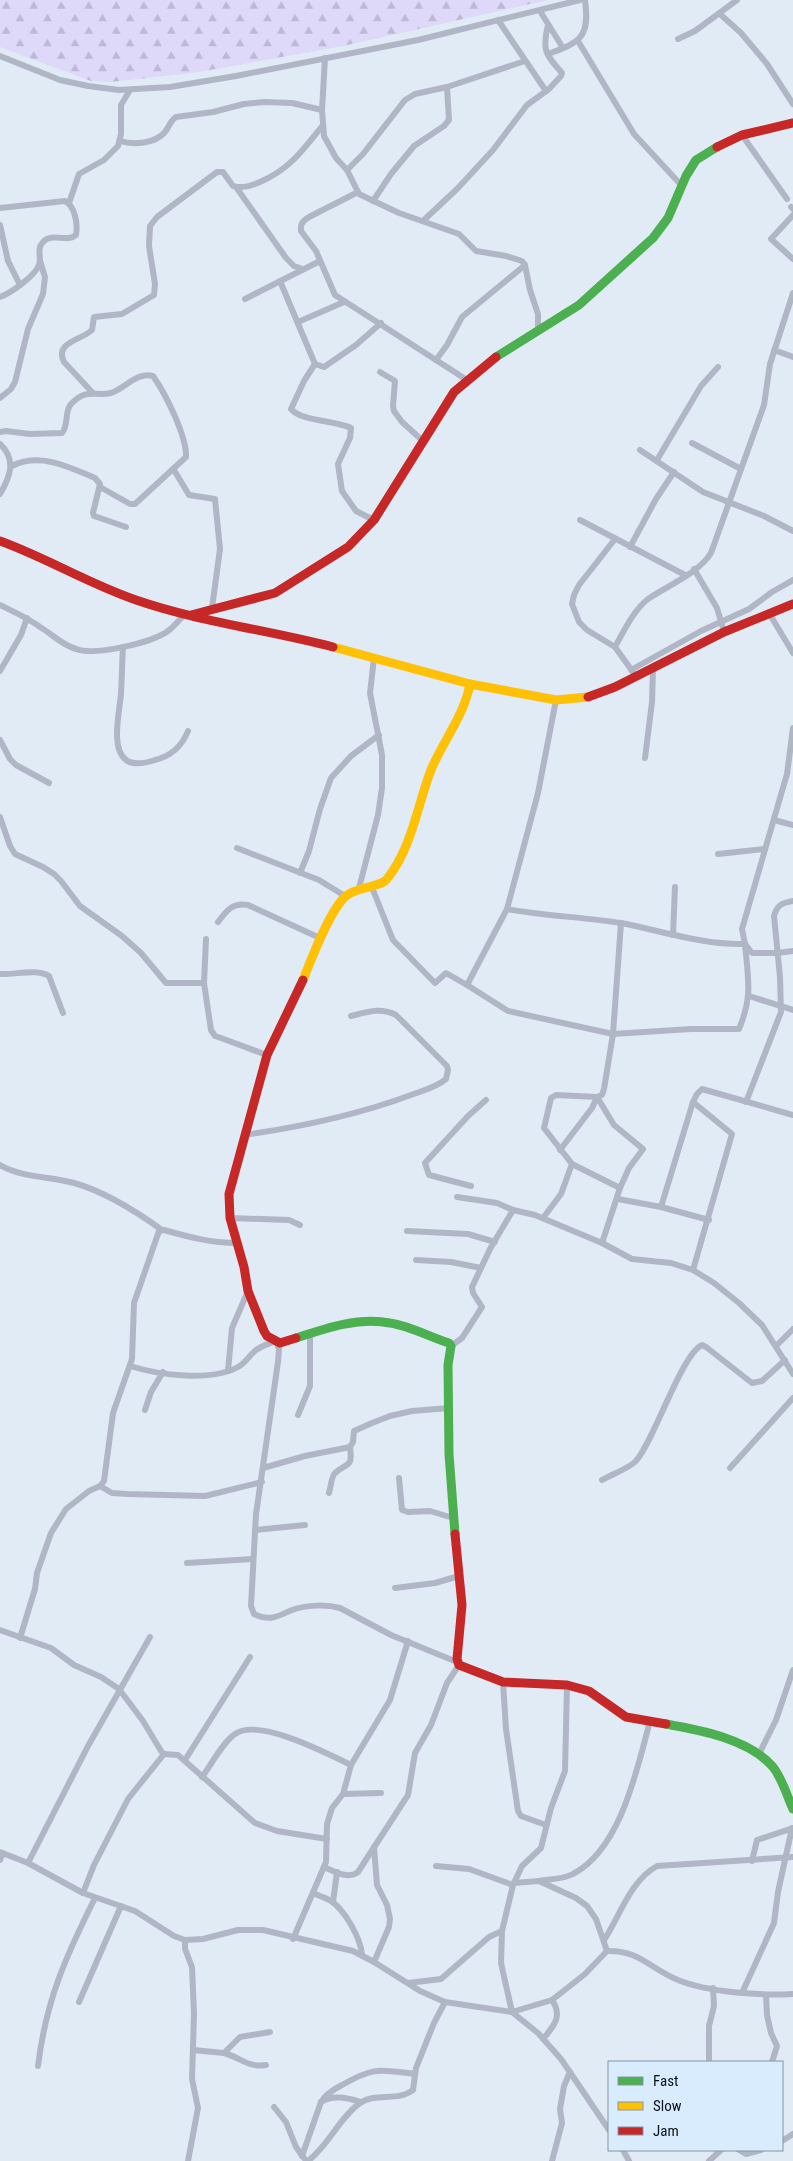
<svg xmlns="http://www.w3.org/2000/svg" width="793" height="2161" font-family="'Roboto Condensed',sans-serif">
<style>
.forest{fill:url(#forest-firs)}
.lines{fill:none;stroke-linecap:round;stroke-linejoin:round}
.street{stroke:#b1b6c6;stroke-width:6}
.fast{stroke:#4caf50;stroke-width:9}
.slow{stroke:#ffc107;stroke-width:9}
.jam{stroke:#c62828;stroke-width:9}
</style>
<defs>
<pattern id="forest-firs" width="22" height="20" patternUnits="userSpaceOnUse" patternTransform="scale(1.25)"><rect width="22" height="20" fill="#ded8f9"/><path d="M5 1l3.5 6h-7zM16 11l3.5 6h-7z" fill="#bdb8d5"/></pattern>
</defs>
<rect width="100%" height="100%" fill="#e0ebf6"/>
<polygon class="forest" points="0,0 548,0 343,46 193,73 110,82 91,81 0,47"/>
<g class="lines">
<g class="street">
<polyline points="540,11 563,48"/>
<polyline points="720,14 741,33 767,64 793,104"/>
<polyline points="498,20 546,91"/>
<polyline points="678,39 695,31 737,0"/>
<polyline points="578,41 634,134 682,186"/>
<path d="M548,54c33,-12 42,-17 37,-54"/>
<polyline points="0,56 60,80 88,86 119,90 170,87 236,76 418,40 580,0"/>
<polyline points="325,58 322,110 324,136 336,158 347,170 359,194 399,213 459,234 476,251 506,256 522,261 525,265 530,290 538,314 538,330"/>
<polyline points="742,135 787,199"/>
<path d="M120,141c13,4 35,3 45,-9 4,-5 5,-11 11,-15l37,-5 31,-8 20,-2 28,1 30,7"/>
<polyline points="347,170 363,154 405,100 415,94 447,87 525,61"/>
<polyline points="236,187 286,258 294,266 303,269"/>
<path d="M358,192l-47,24c-6,3 -11,6 -10,15l15,20 19,44 132,85"/>
<polyline points="373,201 391,174 414,146 444,126 449,120 447,87"/>
<polyline points="69,203 79,174 104,160 118,146 121,134 121,105 130,90"/>
<polyline points="791,207 793,209"/>
<path d="M0,208l65,-7c10,5 13,23 11,34 -9,8 -24,-3 -33,7 -7,7 -1,15 -4,23 -4,11 -28,28 -39,32"/>
<polyline points="793,215 771,239 793,259"/>
<path d="M424,220l34,-32 35,-38 34,-45 22,-16 12,-13 1,-3c-17,-19 -20,-23 -14,-48"/>
<polyline points="0,225 8,261 20,285"/>
<polyline points="280,281 315,364 324,367 356,345 381,323"/>
<polyline points="245,299 320,261"/>
<polyline points="298,322 344,302"/>
<polyline points="774,350 793,357"/>
<polyline points="436,360 447,345 462,317 525,265"/>
<path d="M315,364l-11,17 -13,28c11,13 45,11 60,19l-1,10 -12,26 4,27 14,20 18,9"/>
<polyline points="380,372 395,381 393,406 394,411 402,422 423,441"/>
<path d="M92,392l-28,-30c-10,-20 18,-22 28,-32l2,-13 28,-3 32,-19 1,-11 -6,-38 1,-20 7,-9 60,-45h6l10,14c9,3 18,0 27,-4 30,-13 43,-32 63,-57"/>
<polyline points="0,398 11,389 15,382 28,329 43,294 45,277 40,261"/>
<path d="M0,432l6,-1 24,3 32,-1c7,-8 2,-21 9,-29 16,-17 24,-7 40,-11 13,-4 27,-22 42,-17 12,17 34,60 33,81l-51,47h-5l-30,-17"/>
<polyline points="692,443 741,469"/>
<path d="M0,444c17,16 10,33 0,50"/>
<polyline points="640,450 703,492 764,516 793,531"/>
<polyline points="657,460 701,386 718,367"/>
<path d="M12,466c28,-14 57,1 83,12l5,6 -7,29 1,3 32,11"/>
<polyline points="174,470 189,495 215,499 220,549 212,608"/>
<polyline points="580,520 685,575"/>
<polyline points="615,539 579,585 574,595 572,604 579,622 587,630 615,647 633,672"/>
<polyline points="630,547 656,499 674,472"/>
<polyline points="694,569 717,608 724,632"/>
<path d="M0,605c14,7 28,13 40,22 12,7 22,18 36,22 19,7 75,-6 92,-18 6,-4 11,-11 16,-16"/>
<polyline points="769,613 793,653"/>
<path d="M123,647c-1,15 -1,30 -2,46 -1,17 -11,55 5,67 8,6 20,3 29,0 16,-4 27,-14 33,-29"/>
<path d="M615,647c9,-16 18,-36 33,-48 19,-13 51,-26 63,-46l53,-148 6,-41 23,-71"/>
<polyline points="631,670 701,631 749,609 772,592 793,580"/>
<polyline points="0,671 21,635 27,618"/>
<polyline points="793,728 787,774 742,929 745,944 752,953 777,953 793,951"/>
<polyline points="0,740 10,759 16,765 49,783"/>
<polyline points="645,758 652,702 653,669"/>
<polyline points="0,817 10,846 15,854 43,867 54,874 61,881 80,906 122,936 141,953 166,983 204,983"/>
<polyline points="774,820 793,825"/>
<polyline points="237,848 319,880 345,896"/>
<polyline points="718,854 765,849"/>
<polyline points="300,873 309,851 320,809 331,778 351,756 379,735"/>
<polyline points="371,885 393,940 435,983 446,973 467,985 507,909 538,793 556,700"/>
<polyline points="359,888 378,815 382,788 382,755 370,693 374,658"/>
<path d="M218,922c9,-12 15,-20 30,-17l72,33"/>
<polyline points="673,935 675,887"/>
<polyline points="206,939 204,983 211,1030 215,1036 221,1038 267,1055"/>
<path d="M0,974c15,1 37,-6 49,2l14,37"/>
<path d="M467,985l41,26 105,23 78,-5h48c14,-33 9,-50 6,-85 -42,1 -83,-13 -124,-21 -38,-6 -76,-7 -114,-14"/>
<polyline points="749,996 793,1010"/>
<polyline points="597,1097 614,1125 643,1149 629,1168 620,1188 602,1243"/>
<path d="M746,1102l35,-90 -1,-35 -6,-61c3,-11 8,-13 19,-15"/>
<path d="M244,1135c57,-8 113,-20 167,-40 11,-4 26,-8 35,-16l2,-9 -1,-4 -51,-51c-15,-8 -29,-3 -45,1"/>
<polyline points="560,1150 592,1108 597,1097"/>
<polyline points="572,1164 620,1188"/>
<path d="M0,1165c23,13 49,11 74,18 29,8 63,29 88,47"/>
<polyline points="471,1186 429,1175 425,1163 468,1116 486,1100"/>
<polyline points="457,1197 497,1203 513,1210 535,1215 602,1243 632,1259 671,1263 693,1270 714,1283 739,1303 762,1325 793,1374"/>
<polyline points="618,1199 661,1207 709,1220"/>
<polyline points="661,1207 693,1102 697,1094 702,1089 793,1115"/>
<polyline points="230,1218 289,1220 300,1225"/>
<polyline points="543,1218 561,1194 572,1164 544,1128 551,1098 556,1095 597,1097 602,1095 604,1089 613,1034 621,923"/>
<polyline points="407,1231 468,1234 495,1242"/>
<polyline points="416,1260 451,1262 481,1268"/>
<polyline points="693,1270 732,1134 693,1102"/>
<polyline points="451,1346 462,1338 482,1307 473,1293 472,1287 490,1249 513,1210"/>
<polyline points="776,1346 793,1329"/>
<path d="M130,1366c29,9 81,16 108,1 7,-4 11,-11 17,-16 5,-5 14,-7 21,-10l3,8 -1,13 -22,152 -5,92 3,8c16,8 24,2 38,-4 14,-5 34,-6 48,-2l51,27 66,27"/>
<polyline points="228,1371 232,1328 248,1291"/>
<polyline points="145,1410 151,1392 163,1372"/>
<polyline points="298,1415 310,1386 310,1332"/>
<polyline points="263,1468 305,1456 350,1447 353,1442 354,1431 372,1423 390,1416 412,1411 449,1408"/>
<polyline points="730,1468 793,1398"/>
<polyline points="399,1478 402,1510 408,1512 430,1511 453,1518"/>
<path d="M602,1480c10,-6 26,-11 34,-19 19,-22 45,-106 66,-116l4,2 46,36 10,-2 23,-21"/>
<polyline points="100,1486 112,1493 127,1494 205,1496 262,1482"/>
<path d="M329,1493c2,-6 2,-16 6,-20 12,-11 18,-4 15,-26"/>
<polyline points="255,1530 305,1525"/>
<polyline points="187,1563 253,1559"/>
<polyline points="395,1588 435,1583 459,1576"/>
<polyline points="0,1630 51,1648 74,1665 101,1677 119,1689 143,1721 161,1751 164,1754 178,1755 255,1823 277,1831 327,1839"/>
<path d="M20,1638l15,-49 2,-16 14,-40 15,-24 23,-18 11,-5 4,-5 9,-68 19,-54 2,-56 25,-72 5,-1c25,7 47,13 73,13"/>
<polyline points="503,1682 506,1729 518,1811 521,1816 546,1825"/>
<path d="M567,1685l-2,86 -14,37 -10,40 -19,18 -9,19 -11,46 -1,32 11,49 40,-12 33,-26 22,-23c33,-1 43,18 71,29 29,12 83,16 115,14"/>
<polyline points="759,1754 776,1720 793,1670"/>
<polyline points="185,1760 250,1657"/>
<path d="M202,1777c9,-12 21,-35 33,-43 23,-17 93,20 116,31"/>
<polyline points="343,1794 351,1765 390,1700 408,1641"/>
<polyline points="0,1852 28,1863 83,1893 135,1911 174,1936 185,1940 203,1939 238,1930 263,1930 353,1951 374,1962 420,1991 445,2002 512,2012 538,2033 561,2059 609,2130"/>
<polyline points="0,1860 3,1853"/>
<polyline points="752,1861 757,1840 793,1828"/>
<polyline points="28,1863 88,1746 150,1637"/>
<polyline points="436,1866 469,1869 513,1885"/>
<path d="M324,1867c10,4 24,13 34,5l50,-77 7,-42 16,-28 16,-42 12,-18"/>
<path d="M539,1881c11,-2 25,-2 34,-7 48,-25 64,-105 77,-153"/>
<polyline points="514,1883 539,1881 576,1898 587,1906 596,1919 607,1951"/>
<polyline points="83,1893 94,1865 128,1799 164,1754"/>
<path d="M313,1893c6,3 13,5 18,8 14,9 30,38 31,54"/>
<polyline points="333,1902 337,1872"/>
<polyline points="293,1939 326,1862 327,1824 332,1808 343,1794 381,1793"/>
<polyline points="185,1940 185,1949 192,1967 194,2014 192,2079 198,2108 188,2161"/>
<path d="M604,1940c16,-24 26,-59 53,-74l136,-9"/>
<polyline points="374,1962 389,1927 390,1919 387,1905 377,1885 374,1847"/>
<polyline points="408,1983 441,1979 489,1937 502,1931"/>
<polyline points="742,1993 774,1923 778,1892 792,1828"/>
<polyline points="766,1995 767,2015 771,2033 777,2046 772,2062"/>
<polyline points="79,2002 121,1906"/>
<path d="M543,2039c11,-13 20,-23 9,-39"/>
<polyline points="193,2050 224,2053 240,2037 270,2032"/>
<path d="M224,2053c17,5 25,15 42,12"/>
<polyline points="709,2062 709,2026 714,2006 713,1988"/>
<path d="M38,2066c8,-66 28,-110 57,-168"/>
<path d="M321,2102c5,-8 13,-13 21,-17 33,-19 38,-15 73,-11"/>
<polyline points="274,2107 286,2122 296,2147 304,2158"/>
<polyline points="782,2141 793,2134"/>
<polyline points="623,2150 629,2161"/>
<polyline points="739,2150 746,2154 761,2150"/>
<path d="M302,2156l19,-54c12,-8 27,-4 40,0"/>
<path d="M308,2161c21,-16 31,-43 52,-58 16,-11 38,-1 53,-13l3,-22 18,-45 11,-21"/>
<polyline points="552,2161 562,2123 560,2109 564,2086 570,2072"/>
<polyline points="709,2161 721,2150"/>
</g>
<g class="fast">
<polyline points="496,357 579,305 653,238 668,218 686,176 696,160 717,147"/>
<path d="M296,1338c30,-10 62,-21 94,-15 20,3 40,14 59,20l2,3 -3,19 1,89 6,80"/>
<path d="M666,1724c34,6 83,15 107,43 9,11 14,29 20,42"/>
</g>
<g class="slow">
<polyline points="333,647 470,684 556,700 588,697"/>
<path d="M303,980c8,-20 27,-71 43,-84 10,-9 35,-9 41,-17 25,-31 30,-73 44,-109 12,-29 33,-54 39,-86"/>
</g>
<g class="jam">
<polyline points="717,147 742,135 793,123"/>
<path d="M0,541c47,17 89,43 136,59 64,22 132,30 197,47"/>
<polyline points="191,615 275,593 348,547 374,520 454,392 496,357"/>
<polyline points="588,697 615,687 724,632 793,604"/>
<polyline points="296,1338 280,1343 267,1336 264,1331 248,1291 244,1267 230,1218 229,1194 267,1055 303,980"/>
<polyline points="455,1534 462,1605 457,1659 459,1665 503,1682 567,1685 589,1691 626,1717 666,1724"/>
</g>
</g>
<rect x="608" y="2061" width="175" height="90" fill="#d8ecfe" stroke="#8694a2"/>
<rect x="618" y="2077" width="25" height="8" fill="#4caf50" stroke="#8694a2"/>
<text x="653" y="2086" font-size="15" fill="#0a1117">Fast</text>
<rect x="618" y="2102" width="25" height="8" fill="#ffc107" stroke="#8694a2"/>
<text x="653" y="2111" font-size="15" fill="#0a1117">Slow</text>
<rect x="618" y="2127" width="25" height="8" fill="#c62828" stroke="#8694a2"/>
<text x="653" y="2136" font-size="15" fill="#0a1117">Jam</text>
</svg>
